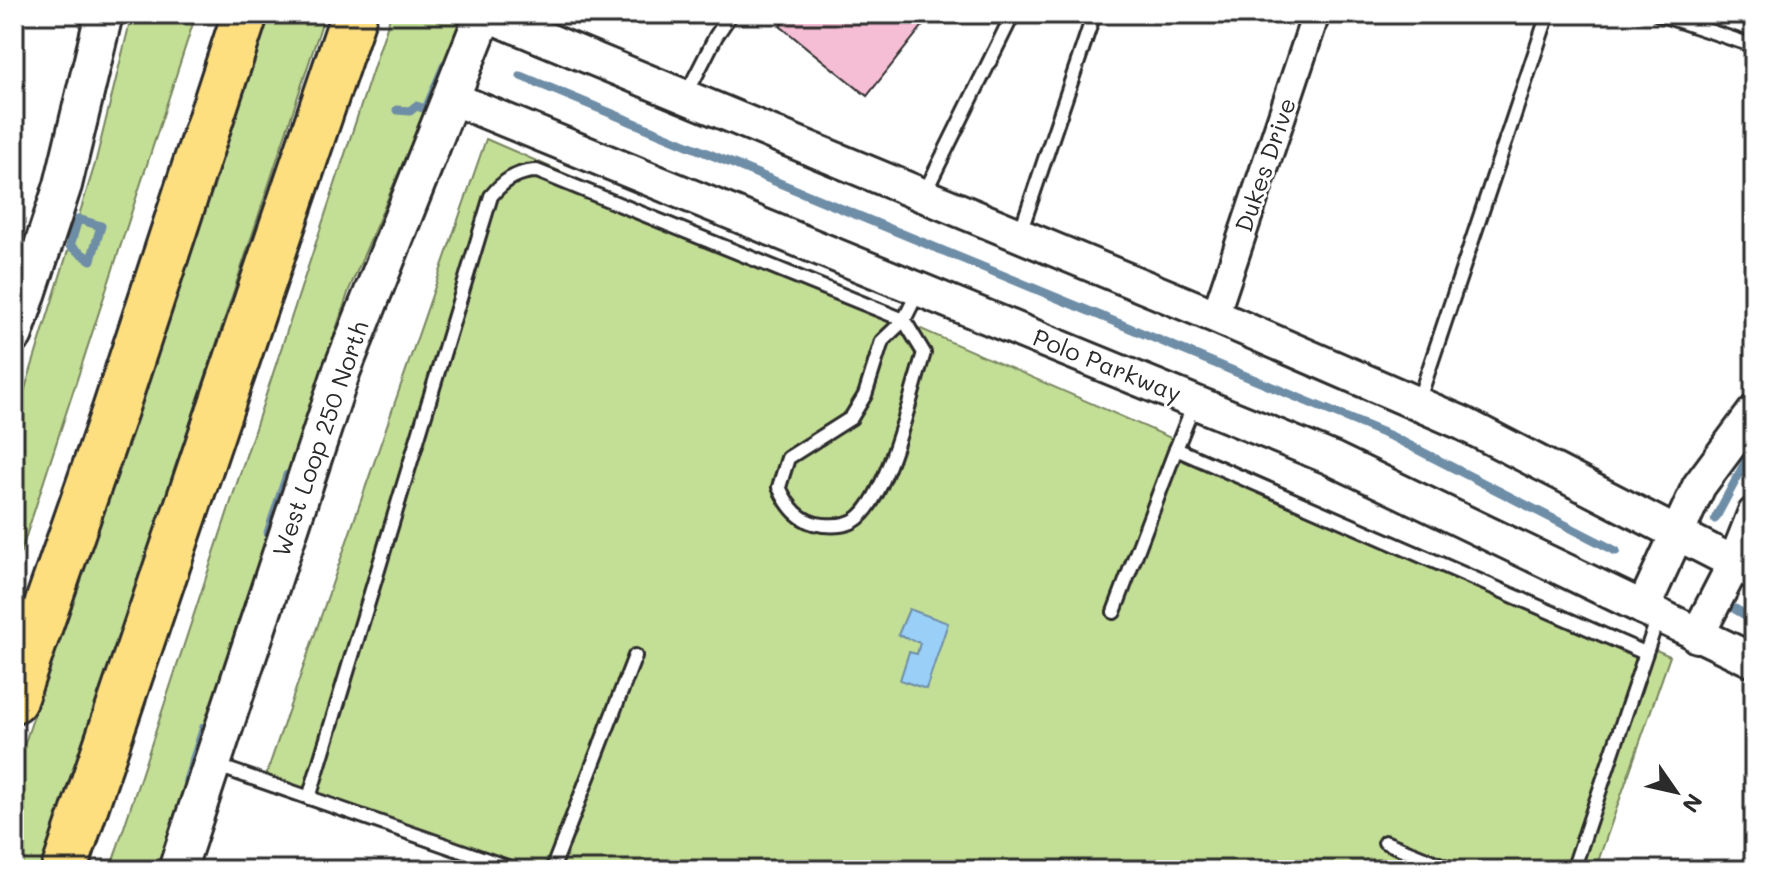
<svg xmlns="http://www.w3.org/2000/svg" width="1768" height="884" font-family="Mali,sans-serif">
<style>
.green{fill:#c3de95;stroke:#778460;stroke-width:2}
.water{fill:#9acff8;stroke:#6e8da6;stroke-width:2}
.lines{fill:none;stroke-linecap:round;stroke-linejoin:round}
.stream{stroke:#6e8da6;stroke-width:9}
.building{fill:#f6bed4;stroke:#2b2b2b;stroke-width:2}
.service-casing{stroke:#2b2b2b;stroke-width:18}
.minor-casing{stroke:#2b2b2b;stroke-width:32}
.tertiary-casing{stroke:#2b2b2b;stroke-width:38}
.secondary-casing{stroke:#2b2b2b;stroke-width:42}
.motorway-casing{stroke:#2b2b2b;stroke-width:50}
.service{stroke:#fff;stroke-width:12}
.minor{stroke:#fff;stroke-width:26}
.tertiary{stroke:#fff;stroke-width:32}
.secondary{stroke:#fff;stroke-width:36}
.motorway{stroke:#fedf80;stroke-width:44}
.labels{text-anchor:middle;stroke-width:6;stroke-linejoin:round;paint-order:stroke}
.street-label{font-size:24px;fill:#2b2b2b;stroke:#fff}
</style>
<rect width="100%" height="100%" fill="#fff"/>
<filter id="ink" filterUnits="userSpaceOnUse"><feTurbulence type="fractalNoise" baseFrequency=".0125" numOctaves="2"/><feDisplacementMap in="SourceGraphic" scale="16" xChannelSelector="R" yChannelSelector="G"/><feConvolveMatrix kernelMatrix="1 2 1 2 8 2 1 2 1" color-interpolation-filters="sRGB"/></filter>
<g filter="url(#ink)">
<g class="green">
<polygon points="132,14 196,14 14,573 14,424 95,164"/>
<polygon points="265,14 325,14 43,870 14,870 14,776"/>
<polygon points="391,14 466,14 349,290 158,870 110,870"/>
<polygon points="486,139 1670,656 1595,870 520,870 265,778"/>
</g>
<polygon class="water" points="909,609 948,623 926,689 900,680 909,652 917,654 920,643 898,635"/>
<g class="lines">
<g class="stream">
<polyline points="521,76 1393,437 1616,551"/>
<polyline points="397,110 410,111 416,106 426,109 445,64"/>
<polygon points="78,219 101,226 91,260 70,246"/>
<polyline points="1715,519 1754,446"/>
<polyline points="268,533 287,475"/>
<polyline points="1735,609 1754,620"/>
<polyline points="187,780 204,727"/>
</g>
</g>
<polygon class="building" points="790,14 932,14 867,96 780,26"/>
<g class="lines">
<defs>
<g id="service">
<polyline points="1658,14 1754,46"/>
<polyline points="686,95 716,36 731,14"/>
<polyline points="924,194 1013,14"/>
<polyline points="1020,233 1094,14"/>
<polyline points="1418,402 1548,14"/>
<polyline points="1194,404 1176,449 1645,653"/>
<polyline points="1114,612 1176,449"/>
<polyline points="215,765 516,870"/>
<path d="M309,798l182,-602c12,-15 26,-25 46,-25l367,149 20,33c-13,40 -35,140 -66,165 -10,8 -23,8 -35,7 -23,-2 -35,-18 -44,-38l9,-29 63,-40 14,-23 17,-54 22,-21 14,-28"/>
<polyline points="1385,842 1454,870"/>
<polyline points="552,870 635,656"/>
<polyline points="1573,870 1658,617"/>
</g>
<polyline id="minor" points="1215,316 1316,14"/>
<g id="tertiary">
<polyline points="485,14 1215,316 1462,423 1754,573"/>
<polyline points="449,97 1331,458 1754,661"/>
<polyline points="1643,608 1699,486 1754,412"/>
<polyline points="1697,636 1735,562 1754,514"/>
</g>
<g id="secondary">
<polyline points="14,334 63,185 104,14"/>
<polyline points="177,870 342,370 484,14"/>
</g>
<g id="motorway">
<polyline points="14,700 115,410 245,14"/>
<polyline points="64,870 354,14"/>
</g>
</defs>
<use href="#service" class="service-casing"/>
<use href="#minor" class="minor-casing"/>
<use href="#tertiary" class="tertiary-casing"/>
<use href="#secondary" class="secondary-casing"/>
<use href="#motorway" class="motorway-casing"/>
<use href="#service" class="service"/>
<use href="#minor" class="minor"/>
<use href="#tertiary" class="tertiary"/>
<use href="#secondary" class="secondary"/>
<use href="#motorway" class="motorway"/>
</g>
</g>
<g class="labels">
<g class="street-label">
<text transform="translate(1266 165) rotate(-71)" y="8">Dukes Drive</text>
<text transform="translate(1107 366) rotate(22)" y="8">Polo Parkway</text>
<text transform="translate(321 439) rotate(-71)" y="8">West Loop 250 North</text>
</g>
</g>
<rect width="1768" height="884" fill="none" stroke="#fff" stroke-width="48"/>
<rect x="24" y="24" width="1720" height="836" fill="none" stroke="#2b2b2b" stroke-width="3" filter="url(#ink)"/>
<g transform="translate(1676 792) rotate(124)" stroke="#ffffff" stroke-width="6" paint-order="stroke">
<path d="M0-6L14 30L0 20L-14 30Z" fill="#2b2b2b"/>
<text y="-12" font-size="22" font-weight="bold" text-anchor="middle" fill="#2b2b2b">N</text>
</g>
</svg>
